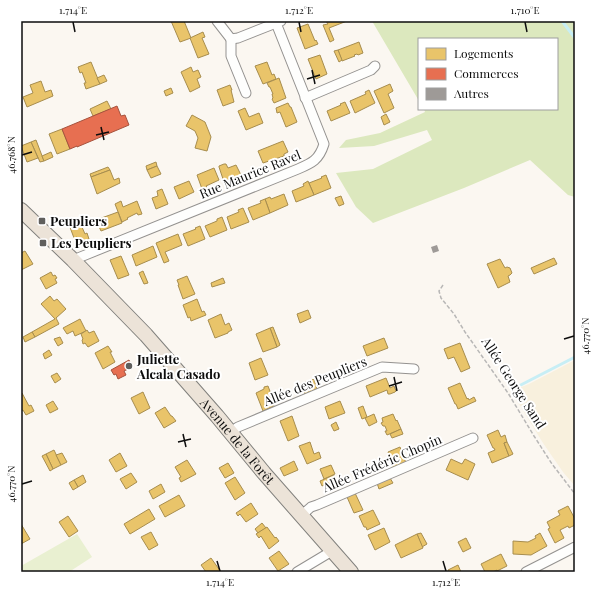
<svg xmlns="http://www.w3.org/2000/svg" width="596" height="593" font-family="'Playfair Display',serif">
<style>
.farmland{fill:#f8f0dd}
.green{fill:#e9f0d1}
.forest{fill:#dce8be}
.homes{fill:#e9c46a;stroke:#a78d4e}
.shops{fill:#e76f51;stroke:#a6523d}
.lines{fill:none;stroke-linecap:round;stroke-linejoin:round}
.stream{stroke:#c7eef5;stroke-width:3}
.building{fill:#9e9a97}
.minor-casing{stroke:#949290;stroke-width:11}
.primary-casing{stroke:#81807d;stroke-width:16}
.path{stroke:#b8b7b6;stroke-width:1.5;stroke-dasharray:4 2;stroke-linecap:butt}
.minor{stroke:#fefefd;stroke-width:9}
.primary{stroke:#ece3d8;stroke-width:14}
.ticks{fill:none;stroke:#0d0d0d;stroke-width:1.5}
.poi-dot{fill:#605f5d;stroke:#fff;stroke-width:1.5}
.labels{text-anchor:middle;stroke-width:4;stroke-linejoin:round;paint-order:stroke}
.street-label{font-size:13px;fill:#0d0d0d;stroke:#fff}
.poi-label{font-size:13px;font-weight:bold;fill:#0d0d0d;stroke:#fff;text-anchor:start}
.neatline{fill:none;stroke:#0d0d0d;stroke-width:1.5}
.ticks-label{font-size:10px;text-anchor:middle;fill:#0d0d0d}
</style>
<rect width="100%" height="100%" fill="#fbf7f1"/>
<polygon class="farmland" points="575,360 575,486 563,472 543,443 513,394 514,390 529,384"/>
<polygon class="green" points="77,534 92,557 69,572 21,572 21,566"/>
<polygon class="forest" points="372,21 575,21 575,197 568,195 530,160 464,188 373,223 356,207 336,173 373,169 432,140 427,130 374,146 339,148 346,140 380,133 425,112 424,109 557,109 557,39 419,39 419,101"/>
<g class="homes">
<polygon points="171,21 184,21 191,38 180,42"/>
<polygon points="326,21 347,21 329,28 334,40 330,42 323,25 328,24"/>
<polygon points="308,24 315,41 316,40 318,44 305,49 297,28"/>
<polygon points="203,32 205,37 202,38 209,54 198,58 190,38"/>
<polygon points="359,42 363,53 358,55 357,54 354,55 355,56 342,61 338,50"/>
<polygon points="338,50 342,60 339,62 334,51"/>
<polygon points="320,55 327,74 316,79 308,59"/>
<polygon points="91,62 100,84 86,89 84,83 86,83 82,72 80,73 78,67"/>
<polygon points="267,62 272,75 274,74 276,79 263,84 255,66"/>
<polygon points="191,67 193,72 198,70 201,77 197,79 200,87 190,92 181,72"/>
<polygon points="104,75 107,81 100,84 97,78"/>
<polygon points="279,78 286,98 274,103 272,99 273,98 272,94 273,94 270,87 269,87 267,83"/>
<polygon points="41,81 45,92 51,90 53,96 27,107 23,97 33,93 30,85"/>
<polygon points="390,84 393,91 388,94 394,108 384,113 374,91"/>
<polygon points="230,85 232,90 231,90 234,102 223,106 217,90"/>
<polygon points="171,88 173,93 166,96 164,91"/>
<polygon points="369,90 375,103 355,113 350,101 366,94 365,92"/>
<polygon points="107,101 111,109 93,116 90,109"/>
<polygon points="345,102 350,113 331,121 327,111 341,105 340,104"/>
<polygon points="288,103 290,107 291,107 297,122 286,127 280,112 277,113 276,108"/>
<polygon points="245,108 249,117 259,113 263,123 246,130 238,111"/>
<polygon points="386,114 390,122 384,125 381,117"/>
<polygon points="192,115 205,122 211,137 207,151 195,148 198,138 195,131 186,126"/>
<polygon points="62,129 70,149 57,154 49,134"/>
<polygon points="36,140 44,161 40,162 31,142"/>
<polygon points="283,141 288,152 284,154 284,156 263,163 258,151"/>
<polygon points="31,142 38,158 27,162 21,146"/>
<polygon points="51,152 53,157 44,161 42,156"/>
<polygon points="156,162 157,166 147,170 146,166"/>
<polygon points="224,164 226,164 228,168 236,165 241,175 224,182 219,167 219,166"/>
<polygon points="157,166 161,174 151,178 147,170"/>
<polygon points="108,167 110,170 91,177 90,174"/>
<polygon points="214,168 219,180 206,186 207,187 202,189 197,175"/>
<polygon points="110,170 114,180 119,178 120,183 97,194 91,177"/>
<polygon points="326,175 331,188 314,195 309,183 322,178 321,177"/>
<polygon points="189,181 194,192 179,199 174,187"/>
<polygon points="308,181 314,195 296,202 292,191 304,186 303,184"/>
<polygon points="162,189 168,204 156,209 152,198 158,196 157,191"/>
<polygon points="284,194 288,205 270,213 265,199 270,197 271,199"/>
<polygon points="341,196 344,204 339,206 335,198"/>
<polygon points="265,199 270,213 253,220 248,208 261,203 260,201"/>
<polygon points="121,201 123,207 137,201 142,214 138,215 137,213 127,218 128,219 122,222 115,204"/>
<polygon points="243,208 249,222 231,229 227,217 239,212 238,210"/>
<polygon points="118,212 122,223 101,231 96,220"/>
<polygon points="222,217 227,230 210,237 205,226 217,221 217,219"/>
<polygon points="78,218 85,234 87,233 89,239 79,243 77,237 74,238 68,222"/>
<polygon points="200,226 205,239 188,246 183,234 196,229 195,228"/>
<polygon points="178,234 182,245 165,252 169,261 164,263 156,243"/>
<polygon points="153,246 157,257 136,266 132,255"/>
<polygon points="25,251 33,264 21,270 21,253"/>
<polygon points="121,256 129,275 118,279 110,260"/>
<polygon points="554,258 557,264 534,274 531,268"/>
<polygon points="500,259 505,268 507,267 510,268 512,273 510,275 508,276 510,282 498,288 487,264"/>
<polygon points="143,271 148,283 144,284 139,273"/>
<polygon points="51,272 53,276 55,275 57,278 55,279 57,283 46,289 40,278"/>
<polygon points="187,276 195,294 183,299 178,285 179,285 177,280"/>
<polygon points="223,278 225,283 212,287 211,283"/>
<polygon points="50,296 54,301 57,299 66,309 56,318 59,324 35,337 32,332 55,319 41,304"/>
<polygon points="197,299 202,312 204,311 206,315 191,321 190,317 188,318 183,305"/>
<polygon points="308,310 311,318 300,323 297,314"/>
<polygon points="221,314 225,325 229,323 232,330 228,332 228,333 215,338 208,320"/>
<polygon points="80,319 86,331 75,336 73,331 67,334 63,328"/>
<polygon points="273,327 280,345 277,347 270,328"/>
<polygon points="270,328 277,347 263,352 256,334"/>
<polygon points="87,330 89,333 94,331 99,341 88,347 85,343 83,344 82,340 83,339 81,334"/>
<polygon points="32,332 35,337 25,342 23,337"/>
<polygon points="60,337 63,343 58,346 54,339"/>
<polygon points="384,338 388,348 367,356 363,346"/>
<polygon points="460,343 470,368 461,372 454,357 448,359 444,349"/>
<polygon points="108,346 112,352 110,352 115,362 103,369 95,353"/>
<polygon points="49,350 52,355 45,359 43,354"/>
<polygon points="261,358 268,375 255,380 249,363"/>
<polygon points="57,373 61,379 55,383 51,376"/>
<polygon points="386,378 390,388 394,386 396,391 395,392 390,394 388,394 387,390 370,397 366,386"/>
<polygon points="314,379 317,389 305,394 301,384"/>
<polygon points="460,383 467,399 468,398 469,400 474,397 476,401 458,409 456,404 455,404 448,388"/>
<polygon points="268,386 271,394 269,394 274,406 263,411 256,393 264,389 264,387"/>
<polygon points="143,392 150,408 139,414 131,398"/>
<polygon points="22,393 29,406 31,405 34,411 26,415 23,410 21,411 21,394"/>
<polygon points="53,401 58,409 50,413 46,405"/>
<polygon points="340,401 345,413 329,419 325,407"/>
<polygon points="363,406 367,417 362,419 358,408"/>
<polygon points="165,407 171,416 172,416 176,421 164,428 155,413"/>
<polygon points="374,414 377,422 369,426 365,418"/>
<polygon points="393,414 396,421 397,420 401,429 387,435 385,431 387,431 385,426 383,426 381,423 383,422 382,418"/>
<polygon points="292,416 299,436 288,441 280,421"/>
<polygon points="336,422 339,429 334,431 331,425"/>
<polygon points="401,429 403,434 392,438 390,434"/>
<polygon points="498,430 501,437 505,435 507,442 504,443 509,456 492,463 488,453 495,450 494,448 493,448 487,435"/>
<polygon points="310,442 314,454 319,452 321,458 307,464 299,446"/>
<polygon points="507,442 513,454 509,456 504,443"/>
<polygon points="400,447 406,463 393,468 391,464 393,463 388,452"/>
<polygon points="54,450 61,465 53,469 46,454"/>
<polygon points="62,453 67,462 61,465 56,455"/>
<polygon points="120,453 127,466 116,472 109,460"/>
<polygon points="46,454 53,469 50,471 42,456"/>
<polygon points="451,459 462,464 465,459 475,464 468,480 446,470"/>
<polygon points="187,460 196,474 181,482 179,478 181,477 175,467"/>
<polygon points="294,461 298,470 284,476 280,468"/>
<polygon points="228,463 234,473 225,478 219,468"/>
<polygon points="331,465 335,474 324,479 320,469"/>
<polygon points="131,473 137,482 126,489 120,479"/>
<polygon points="83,475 86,482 78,487 74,480"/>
<polygon points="334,475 338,487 327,492 324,485 322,486 320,481"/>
<polygon points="235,477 245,493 235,500 225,483"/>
<polygon points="390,478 393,483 379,489 377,483"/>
<polygon points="74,480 78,487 73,490 69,483"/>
<polygon points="161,484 165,492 153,499 149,491"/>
<polygon points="355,493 363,510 354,513 347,497"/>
<polygon points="179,495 185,506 165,517 159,506"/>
<polygon points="251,503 258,514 246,522 240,514 238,516 236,513"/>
<polygon points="568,506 575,519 575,525 569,528 568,526 560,530 564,538 555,543 548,529 550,528 547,522 560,515 558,511"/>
<polygon points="149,509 155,519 130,534 124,524"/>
<polygon points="373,510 380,524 367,530 366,527 364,527 359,516"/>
<polygon points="68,516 78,531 69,537 59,522"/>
<polygon points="262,523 266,528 258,533 255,529"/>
<polygon points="21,524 30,539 21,544"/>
<polygon points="267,527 275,538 276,537 279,541 269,549 261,536 259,538 256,534"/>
<polygon points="384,528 390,542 375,550 368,535"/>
<polygon points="151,532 158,545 149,550 141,537"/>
<polygon points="421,533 427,544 422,547 417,534"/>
<polygon points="540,533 547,546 531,555 513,554 513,541 528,542 536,538 535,536"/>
<polygon points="417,534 423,548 401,558 395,545"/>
<polygon points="466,538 471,548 463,552 458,542"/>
<polygon points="279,551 289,564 278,571 269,558"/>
<polygon points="501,554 507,566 497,571 497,570 493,572 485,572 481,564"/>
<polygon points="211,558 221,572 206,572 201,565"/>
<polygon points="458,565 461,572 449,572 448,570"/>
</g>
<g class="shops">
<polygon points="117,106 121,116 125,115 129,125 77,147 77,146 70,149 62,129"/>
<polygon points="129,360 132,367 124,371 126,375 118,379 116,374 114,375 111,370"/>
</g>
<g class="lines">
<g class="stream">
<polyline points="562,21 575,38"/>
<polyline points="513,389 575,357"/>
</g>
</g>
<polygon class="building" points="437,245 439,251 433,253 431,247"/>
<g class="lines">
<defs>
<g id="minor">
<polyline points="217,21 231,39 238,38 276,23"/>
<polyline points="231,39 231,56 246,93"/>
<polyline points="305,98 364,73 371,70 375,66"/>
<path d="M73,260l225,-91c14,-6 21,-9 26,-25l-48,-121 5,-2"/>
<polyline points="231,432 238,427 382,367 414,369"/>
<polyline points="302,515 311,507 317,505 473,438"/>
<polyline points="297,572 332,551"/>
<polyline points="526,572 575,547"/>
</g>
<g id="primary">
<path id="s1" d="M21,210l52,50 73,75 71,81 47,57 87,99"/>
</g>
</defs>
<use href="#minor" class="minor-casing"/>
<use href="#primary" class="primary-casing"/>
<polyline class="path" points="443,285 439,291 441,298 454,314 465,332 508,393 534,436 552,464 575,494"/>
<use href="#minor" class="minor"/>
<use href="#primary" class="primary"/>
</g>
<path class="ticks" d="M73,22l2,10M299,22l2,10M525,22l2,10M312,70l3,14M307,79l13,-4M101,127l3,13M96,135l13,-3M22,155l10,-3M564,339l10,-3M394,377l3,14M389,386l13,-4M183,434l3,13M178,442l13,-3M22,484l10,-3M217,561l3,10M443,561l3,10"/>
<g class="poi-dot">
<rect x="38" y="217" width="8" height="8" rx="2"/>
<rect x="39" y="239" width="8" height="8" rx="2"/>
<circle cx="129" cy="366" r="4"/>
</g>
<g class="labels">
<g class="street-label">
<text transform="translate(250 174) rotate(-22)" y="5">Rue Maurice Ravel</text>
<text transform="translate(315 381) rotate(-22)" y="5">Allée des Peupliers</text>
<text transform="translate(514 383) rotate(57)" y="5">Allée George Sand</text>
<text dy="5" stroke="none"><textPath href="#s1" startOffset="317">Avenue de la Forêt</textPath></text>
<text transform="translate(382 463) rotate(-23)" y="5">Allée Frédéric Chopin</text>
</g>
<g class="poi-label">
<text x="50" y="226">Peupliers</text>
<text x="51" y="248">Les Peupliers</text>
<text x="137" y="364">Juliette<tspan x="137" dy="15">Alcala Casado</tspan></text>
</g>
</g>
<rect width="596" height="593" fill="none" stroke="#ffffff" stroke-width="44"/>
<rect x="418" y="38" width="140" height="72" fill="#ffffff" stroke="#9e9e9e"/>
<rect x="426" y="48" width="20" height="12" fill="#e9c46a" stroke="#9e9e9e"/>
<text x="454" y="58" font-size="12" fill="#0d0d0d">Logements</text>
<rect x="426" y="68" width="20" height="12" fill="#e76f51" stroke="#9e9e9e"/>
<text x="454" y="78" font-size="12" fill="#0d0d0d">Commerces</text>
<rect x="426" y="88" width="20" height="12" fill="#9e9a97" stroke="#9e9e9e"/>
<text x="454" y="98" font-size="12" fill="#0d0d0d">Autres</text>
<rect x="22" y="22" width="552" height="549" class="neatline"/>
<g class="ticks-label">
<text x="73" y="14">1.714°E</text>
<text x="299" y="14">1.712°E</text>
<text x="525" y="14">1.710°E</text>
<text transform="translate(11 155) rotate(-90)" y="4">46.768°N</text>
<text transform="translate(585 336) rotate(-90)" y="4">46.770°N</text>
<text transform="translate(11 484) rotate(-90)" y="4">46.770°N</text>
<text x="220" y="586">1.714°E</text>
<text x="446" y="586">1.712°E</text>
</g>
</svg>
